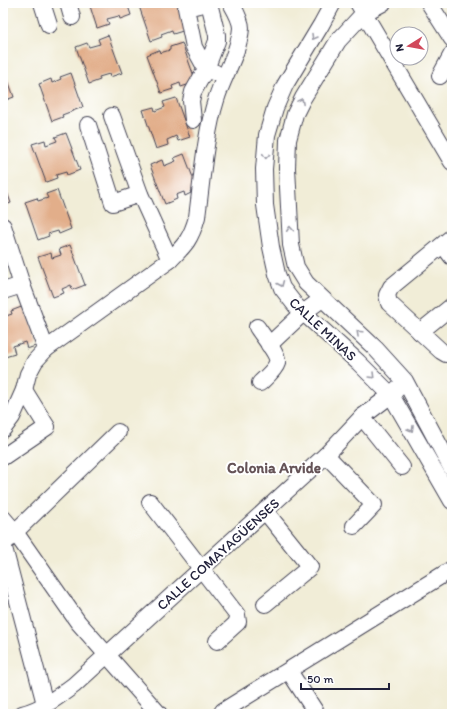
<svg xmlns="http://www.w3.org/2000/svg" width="455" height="717" font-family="Itim,sans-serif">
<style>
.building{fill:#e2ae8a}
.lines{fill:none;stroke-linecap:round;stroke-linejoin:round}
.minor-casing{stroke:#414052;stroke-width:18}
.minor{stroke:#fff;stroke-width:16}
.oneway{stroke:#9c9ca7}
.labels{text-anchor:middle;stroke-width:4;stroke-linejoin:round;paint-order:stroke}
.street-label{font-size:14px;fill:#22223b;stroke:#fff}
.neighbourhood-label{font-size:15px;font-weight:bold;fill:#655357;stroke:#fff}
</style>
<rect width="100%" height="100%" fill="#fff"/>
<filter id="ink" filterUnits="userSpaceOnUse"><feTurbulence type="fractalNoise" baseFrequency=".025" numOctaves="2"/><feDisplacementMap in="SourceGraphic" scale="8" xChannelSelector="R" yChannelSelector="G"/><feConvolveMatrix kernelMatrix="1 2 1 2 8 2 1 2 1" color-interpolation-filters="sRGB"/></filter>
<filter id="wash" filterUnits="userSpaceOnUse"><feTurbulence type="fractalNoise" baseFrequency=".012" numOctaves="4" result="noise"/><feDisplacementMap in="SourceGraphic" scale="16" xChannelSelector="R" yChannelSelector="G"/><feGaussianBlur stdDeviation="0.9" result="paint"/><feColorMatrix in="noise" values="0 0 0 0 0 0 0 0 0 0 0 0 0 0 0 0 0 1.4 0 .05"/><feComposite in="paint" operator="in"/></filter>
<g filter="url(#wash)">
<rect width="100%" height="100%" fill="#f1edd7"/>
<g id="blocks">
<g class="building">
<polygon points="89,3 127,3 131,15 120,19 119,16 107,19 109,24 97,28"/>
<polygon points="138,3 177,3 186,30 173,34 172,30 161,34 162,37 151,41"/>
<polygon points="108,35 122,73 110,77 109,74 99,77 100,80 89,84 76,47 87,43 89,47 100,44 98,39"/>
<polygon points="182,43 196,82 181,87 180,83 172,86 173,89 161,93 147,55 159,50 160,53 170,50 170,47"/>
<polygon points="3,66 14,97 3,101"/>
<polygon points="71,73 83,107 62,115 63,117 52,121 39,84 51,79 52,83 61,79 60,77"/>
<polygon points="176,98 190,137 178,141 176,136 167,140 168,145 156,149 143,110 154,107 155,111 165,107 163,102"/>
<polygon points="66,133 80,170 67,175 66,172 56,175 57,178 46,182 32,144 45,140 46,145 57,141 55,137"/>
<polygon points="184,154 197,188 190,191 191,193 185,196 184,192 176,195 177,199 165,204 150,165 162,160 164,166 176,161 174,158"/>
<polygon points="3,181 11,203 3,206"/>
<polygon points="57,190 71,229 59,234 58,231 48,234 49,236 38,240 25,202 37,198 38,201 48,198 46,194"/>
<polygon points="70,245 85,285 72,290 71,285 62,289 64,293 53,297 38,257 51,253 52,258 61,255 59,249"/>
<polygon points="24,306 38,345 27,349 25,342 13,346 15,354 5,357 3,350 3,317 12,314 11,311"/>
</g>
</g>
</g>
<g filter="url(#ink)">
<use href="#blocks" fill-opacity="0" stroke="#414052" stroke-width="1"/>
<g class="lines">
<defs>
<g id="minor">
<polyline points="42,3 49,25"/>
<polyline points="68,3 72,17"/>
<polyline points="208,3 186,8 194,47 206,69 217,41 217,35 209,3"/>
<polyline points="333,3 321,25 285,85 275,108 267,135 264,169 265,205 271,247 277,274 282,288 296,306 358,362 391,395 452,501"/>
<polyline points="358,3 452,162"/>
<polyline points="383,3 364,13 338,41 303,98 295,114 288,140 287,168 291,245 296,267 306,283 375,348 405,381 452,469"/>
<polyline points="429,3 452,39"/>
<polyline points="440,76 452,54"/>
<polyline points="112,116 140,194 170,260"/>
<polyline points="193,120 191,101 193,92 206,69 216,73"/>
<polyline points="88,125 113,203 140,194"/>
<polyline points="3,226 22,285 46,349"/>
<polyline points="452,237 391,287 387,295 389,303 441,351 446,354 452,352"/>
<polyline points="443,245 452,257"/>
<polyline points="3,291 22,285"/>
<path d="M257,327c5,8 22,28 20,36 -2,7 -12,15 -17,20"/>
<polyline points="420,332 452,306"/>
<polyline points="269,345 303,313 322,299"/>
<polyline points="362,417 402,467"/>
<path d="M3,429l9,-12 12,-27 4,-16 7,-13 11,-12 124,-89c15,-15 21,-21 27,-43 5,-37 8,-82 19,-117 7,-24 23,-47 25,-72 0,-8 -6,-18 -10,-25"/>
<polyline points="326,455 374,505 354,526"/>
<polyline points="3,457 47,427 24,390"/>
<polyline points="150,502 237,615 238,622 217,641"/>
<polyline points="265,511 310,567 265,604"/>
<polyline points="3,518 15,532 78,622 159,714"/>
<polyline points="8,540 15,532 118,432"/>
<polyline points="3,544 45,704"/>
<polyline points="289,671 317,714"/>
<path d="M22,714c20,-5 36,-17 52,-29l252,-230 36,-38 29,-22 7,-7"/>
<polyline points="221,714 223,711 452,569"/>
</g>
</defs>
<use href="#minor" class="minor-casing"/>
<use href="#minor" class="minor"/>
</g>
<defs><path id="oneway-chevron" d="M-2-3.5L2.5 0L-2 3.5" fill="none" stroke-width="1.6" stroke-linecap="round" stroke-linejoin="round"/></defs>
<g class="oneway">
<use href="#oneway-chevron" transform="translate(314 37) rotate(121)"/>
<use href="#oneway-chevron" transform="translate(301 101) rotate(-62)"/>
<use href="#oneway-chevron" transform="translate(266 156) rotate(95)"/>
<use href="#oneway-chevron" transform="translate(290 229) rotate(-94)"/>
<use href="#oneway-chevron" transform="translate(281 284) rotate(67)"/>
<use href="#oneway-chevron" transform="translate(359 333) rotate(-137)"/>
<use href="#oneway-chevron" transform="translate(372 376) rotate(45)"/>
<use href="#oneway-chevron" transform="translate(411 429) rotate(60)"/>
</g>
</g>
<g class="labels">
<g class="street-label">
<text transform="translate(323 329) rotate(43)" y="5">CALLE MINAS</text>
<text transform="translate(218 554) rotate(-42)" y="5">CALLE COMAYAGÜENSES</text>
</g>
<g class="neighbourhood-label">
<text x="274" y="473">Colonia Arvide</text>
</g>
</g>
<rect width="455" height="717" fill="none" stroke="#fff" stroke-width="16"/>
<g transform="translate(409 46) rotate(259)"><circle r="19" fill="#ffffff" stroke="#a7a7b1"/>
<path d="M0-3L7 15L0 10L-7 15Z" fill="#d1495b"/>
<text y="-6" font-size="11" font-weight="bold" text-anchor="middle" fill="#22223b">N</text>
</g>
<path d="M301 683v6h88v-6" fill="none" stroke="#22223b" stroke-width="2"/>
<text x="307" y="683" font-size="12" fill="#22223b" stroke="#ffffff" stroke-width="3" paint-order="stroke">50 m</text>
</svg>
